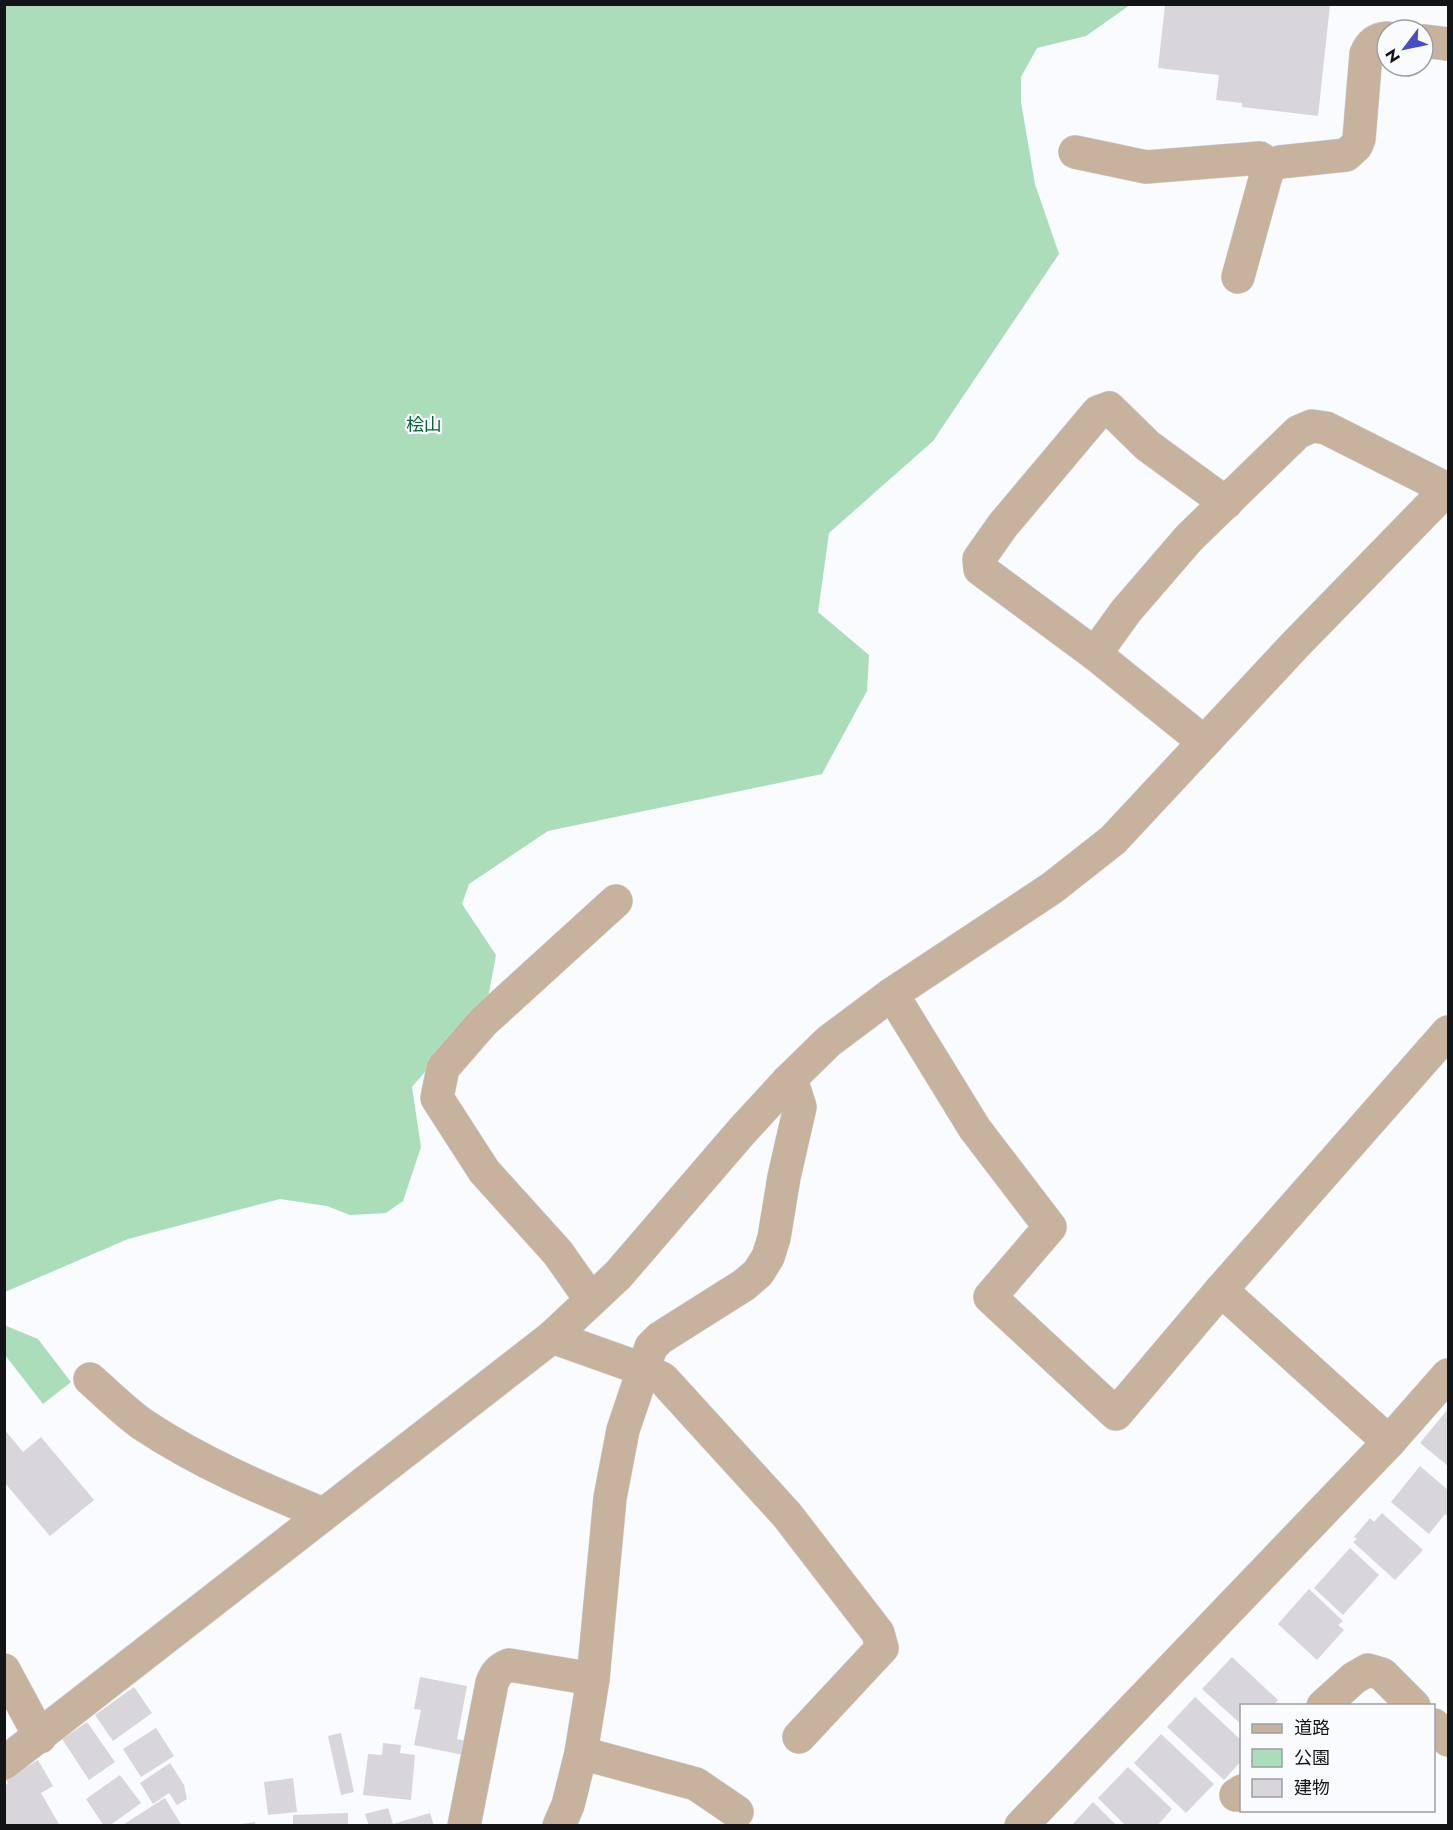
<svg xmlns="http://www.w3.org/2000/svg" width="1453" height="1830" font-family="Jost,'Noto Sans JP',sans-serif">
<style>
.green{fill:#abddba}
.building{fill:#d8d6da}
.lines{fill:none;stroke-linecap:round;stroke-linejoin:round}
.minor-casing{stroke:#d5d6da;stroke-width:34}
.minor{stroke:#c7b29e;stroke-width:33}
.labels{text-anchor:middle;stroke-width:4.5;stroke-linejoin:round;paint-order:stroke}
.park-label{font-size:18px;fill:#026536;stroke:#fafbff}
</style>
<rect width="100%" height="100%" fill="#fafbff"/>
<g class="green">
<polygon points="5,5 1130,5 1086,36 1037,48 1021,77 1021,102 1035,184 1059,254 933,441 829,533 818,612 869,655 867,691 822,774 548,831 469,884 462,904 496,955 488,998 412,1087 421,1147 403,1201 386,1213 350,1215 327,1206 280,1199 128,1239 5,1292"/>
<polygon points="4,1325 38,1339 71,1382 43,1404 5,1355"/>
</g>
<g class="building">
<polygon points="1165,5 1330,5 1318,116 1242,107 1242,103 1216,100 1219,75 1158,68"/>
<polygon points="1448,1409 1448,1466 1420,1443"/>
<polygon points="4,1429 23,1452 41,1437 94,1500 50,1536 4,1482"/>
<polygon points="1420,1466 1448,1490 1448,1517 1445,1514 1429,1534 1391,1502"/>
<polygon points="1382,1513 1423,1550 1395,1580 1353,1542 1357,1539 1354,1537 1370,1518 1374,1522"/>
<polygon points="1350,1548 1379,1575 1343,1615 1314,1588"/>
<polygon points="1309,1589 1343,1621 1338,1625 1344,1630 1317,1660 1278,1624"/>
<polygon points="1232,1657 1278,1700 1273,1706 1242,1706 1242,1725 1202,1689"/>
<polygon points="420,1677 467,1686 457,1739 466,1741 463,1755 414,1745 421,1710 414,1709"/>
<polygon points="134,1687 152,1713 113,1741 95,1715"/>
<polygon points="1195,1697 1242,1741 1242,1760 1224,1780 1167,1727"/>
<polygon points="87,1722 115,1762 89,1780 62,1739"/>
<polygon points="156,1728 174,1756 141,1777 123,1749"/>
<polygon points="341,1733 354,1792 341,1795 328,1736"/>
<polygon points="1161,1734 1214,1784 1186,1813 1134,1763"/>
<polygon points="383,1743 401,1745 400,1753 415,1755 411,1800 363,1795 368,1754 382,1755"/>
<polygon points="38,1760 53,1786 41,1793 60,1826 5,1826 5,1786 8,1783 6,1780"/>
<polygon points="170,1763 184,1785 187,1799 177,1805 169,1793 153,1804 140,1783"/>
<polygon points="1128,1767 1172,1809 1157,1826 1126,1826 1098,1798"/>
<polygon points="120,1775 141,1803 109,1826 104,1826 86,1799"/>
<polygon points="293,1778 297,1812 268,1815 264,1782"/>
<polygon points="165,1798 182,1826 121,1826"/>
<polygon points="1093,1802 1117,1826 1071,1826"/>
<polygon points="388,1808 393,1824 430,1813 434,1826 369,1826 365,1814"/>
<polygon points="348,1813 348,1826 293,1826 293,1815"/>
<polygon points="255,1822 256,1826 241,1826 241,1824"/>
</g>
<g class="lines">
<defs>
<g id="minor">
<polyline points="1423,41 1448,44"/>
<polyline points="1075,152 1146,167 1260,158 1271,166"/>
<path d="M1238,277l29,-105 4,-6 9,-4 66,-7 10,-9 3,-7 7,-85c4,-10 10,-15 21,-16"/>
<polyline points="1095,654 980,569 979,559 1003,525 1098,412 1109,408 1148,446 1226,503"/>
<polyline points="1204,742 1095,654 1126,611 1189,538 1298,432 1312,426 1326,428 1447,489"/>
<polyline points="892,994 975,1129 1050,1227 990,1297 1116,1414 1221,1290"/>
<polyline points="591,1300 558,1253 484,1171 437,1098 443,1068 483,1022 616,901"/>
<polyline points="552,1337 642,1369 663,1379 787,1515 878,1633 882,1648 799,1737"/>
<path d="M90,1379c17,15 34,32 52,45 57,38 118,64 181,90"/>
<polyline points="1389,1442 1221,1290 1448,1032"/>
<polyline points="4,1670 40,1737"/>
<polyline points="1323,1706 1354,1678 1368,1670 1382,1674 1414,1706"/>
<polyline points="1434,1725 1448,1740"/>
<polyline points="581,1753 696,1784 737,1812"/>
<polyline points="4,1763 552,1337 618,1275 742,1131 788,1081 829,1041 892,994 1052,888 1113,840 1294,646 1448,488"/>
<polyline points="1236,1795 1242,1791"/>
<path d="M464,1826l28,-143c4,-10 7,-14 17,-18l84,14"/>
<polyline points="559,1826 568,1805 581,1753 593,1679 610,1498 623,1430 651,1347 660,1338 744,1285 758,1273 768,1257 774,1238 784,1177 800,1107 795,1091 788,1081"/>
<polyline points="1021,1826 1389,1442 1448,1375"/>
</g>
</defs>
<use href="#minor" class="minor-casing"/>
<use href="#minor" class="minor"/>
</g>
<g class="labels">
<g class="park-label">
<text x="424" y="431">桧山</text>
</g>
</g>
<rect width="1453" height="1830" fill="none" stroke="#131415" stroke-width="12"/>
<rect x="1240" y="1704" width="195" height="108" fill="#fafbff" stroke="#9e9fa1" stroke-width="1.5"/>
<rect x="1252" y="1724" width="30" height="9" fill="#c7b29e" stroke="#9e9fa1" stroke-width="1.5"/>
<text x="1294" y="1734" font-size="18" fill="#131415">道路</text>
<rect x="1252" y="1749" width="30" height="18" fill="#abddba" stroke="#9e9fa1" stroke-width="1.5"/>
<text x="1294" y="1764" font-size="18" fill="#131415">公園</text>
<rect x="1252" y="1779" width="30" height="18" fill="#d8d6da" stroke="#9e9fa1" stroke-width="1.5"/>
<text x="1294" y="1794" font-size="18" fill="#131415">建物</text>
<g transform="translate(1405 48) rotate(238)"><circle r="28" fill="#fafbff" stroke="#9e9fa1" stroke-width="1.5"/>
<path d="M0-4.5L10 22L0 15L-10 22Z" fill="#454fc4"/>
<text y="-9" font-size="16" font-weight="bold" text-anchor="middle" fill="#131415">N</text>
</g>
</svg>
